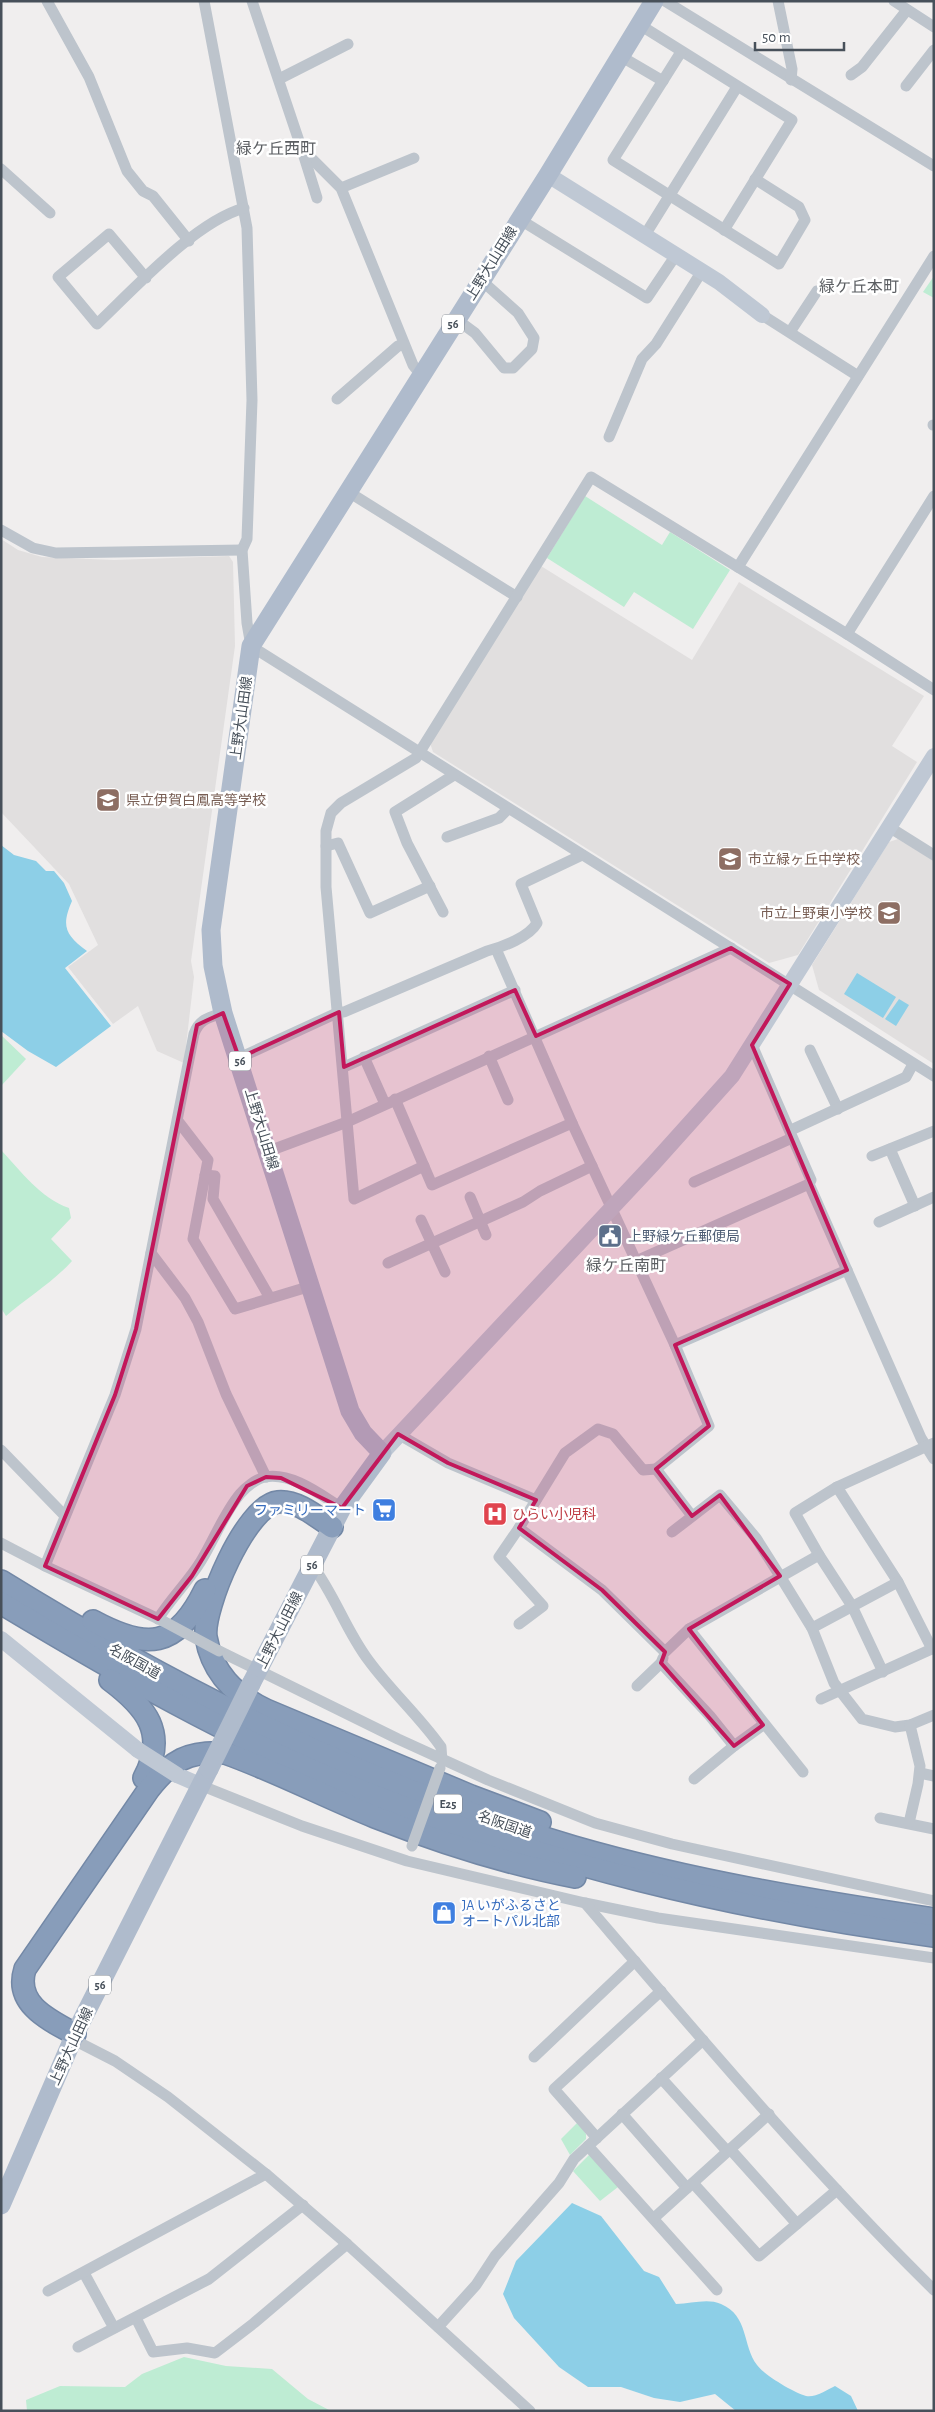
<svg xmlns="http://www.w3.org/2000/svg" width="935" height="2412" font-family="'Alegreya Sans','Noto Sans JP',sans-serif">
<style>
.education{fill:#e1dfdf}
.green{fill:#beecd3}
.water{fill:#8dcfe7}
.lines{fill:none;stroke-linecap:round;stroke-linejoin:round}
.highway-casing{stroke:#7388a6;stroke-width:24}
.street{stroke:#bdc4cc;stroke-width:11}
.secondary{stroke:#bfc8d4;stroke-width:16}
.primary{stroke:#afbbcc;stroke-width:19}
.highway{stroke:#889dba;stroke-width:21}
.street-bridge{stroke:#bdc4cc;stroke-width:11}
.secondary-bridge{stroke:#bfc8d4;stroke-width:16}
.primary-bridge{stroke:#afbbcc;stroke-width:19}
.marked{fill:#c2185b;fill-opacity:0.2;stroke:#c2185b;stroke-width:4;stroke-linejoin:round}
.labels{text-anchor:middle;stroke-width:5;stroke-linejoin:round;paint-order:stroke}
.shield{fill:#fff;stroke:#7e848c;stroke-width:1}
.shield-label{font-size:12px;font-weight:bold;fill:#47505a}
.street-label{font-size:14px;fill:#47505a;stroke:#fff}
.education-label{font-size:14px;fill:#785e54;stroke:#fff;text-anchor:start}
.service-label{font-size:14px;fill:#4e5e75;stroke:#fff;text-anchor:start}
.shop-label{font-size:14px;fill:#366cbe;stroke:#fff;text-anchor:end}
.health-label{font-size:14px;fill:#be3a42;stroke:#fff;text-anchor:start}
.quarter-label{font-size:16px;fill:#5b5e62;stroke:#fff}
</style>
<rect width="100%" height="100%" fill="#f0eeee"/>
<g class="education">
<polygon points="1,539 18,550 42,557 114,560 229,556 233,562 235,646 191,961 194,977 184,1063 157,1051 138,1006 113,1024 68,967 98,945 69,884 1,812"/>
<polygon points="541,566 692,660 739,582 924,696 892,746 917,762 798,955 769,963 433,752 430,743"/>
<polygon points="898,839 934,861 934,1064 819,990 812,965 889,842"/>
</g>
<g class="green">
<polygon points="934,276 934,298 923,292"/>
<polygon points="585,496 662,545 670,532 730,570 693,629 634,592 624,607 547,558"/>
<polygon points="1,1035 26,1059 1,1086"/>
<path d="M1,1150c21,22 39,48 68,58l2,10 -20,21 21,22c-19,21 -44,36 -66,55l-5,-8z"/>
<polygon points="578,2122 586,2134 586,2139 570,2155 561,2139"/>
<polygon points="590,2154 618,2187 600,2201 573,2171"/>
<polygon points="184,2357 226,2366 272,2369 308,2399 331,2411 27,2411 26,2400 60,2386 125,2387 142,2374"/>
</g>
<g class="water">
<path d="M1,845l13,10 22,6 10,10h8l10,12 8,18c-11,25 -7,34 15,50l-22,17 46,58 -55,41 -28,-16 -27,-20z"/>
<polygon points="857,973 896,997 883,1018 844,994"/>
<polygon points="899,999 909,1005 896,1026 885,1019"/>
<path d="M572,2203l29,13 43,55 15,6 17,27c15,0 31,-6 45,0 28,12 21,41 36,61 7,10 37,28 49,31 9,2 21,-6 29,-10l16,10 7,15h-122l-21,-17 -35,8 -26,-4 -33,-11h-33l-29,-20 -45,-49 -11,-24 13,-33z"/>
</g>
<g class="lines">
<defs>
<g id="highway">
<path d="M332,1527c-15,-10 -35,-27 -54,-25 -32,3 -76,107 -72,135 6,36 29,58 60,73l205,86 69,26"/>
<path d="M1,1581c181,112 368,205 573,266 118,34 239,54 360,72"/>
<path d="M1,1603c115,69 231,136 356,186 188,75 376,120 577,147"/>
<path d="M93,1621c54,29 83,28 112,-31"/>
<path d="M110,1680c36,27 58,53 34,98"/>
<path d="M75,2034c-26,-14 -61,-30 -50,-65l124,-180c23,-29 39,-38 76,-36 51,18 100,44 150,64 64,25 132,47 200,60"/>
</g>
</defs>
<use href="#highway" class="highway-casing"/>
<g class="street">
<polyline points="47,1 89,77 127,171 143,191 153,196 189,241"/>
<polyline points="204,1 247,228 252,400 247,539 242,550 247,623 251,646 934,1076"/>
<polyline points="252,1 299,141 308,155 341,188 413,365 421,375"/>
<polyline points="665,1 934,166"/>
<polyline points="778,1 792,69 791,80"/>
<polyline points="894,1 934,27"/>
<polyline points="640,25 792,120 724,230"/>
<polyline points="681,52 613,160 779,264 805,220 799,207 755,179"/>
<polyline points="622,57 663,81"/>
<polyline points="851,75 862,67 907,10"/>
<polyline points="279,79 348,44"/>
<polyline points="906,86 934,50"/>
<polyline points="302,150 317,198"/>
<polyline points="1,169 50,213"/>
<polyline points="341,188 414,158"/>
<polyline points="519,219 647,298 676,255"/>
<polyline points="645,235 737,87"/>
<path d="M146,278l-37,-44 -51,43 39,47c38,-36 98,-102 147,-116"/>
<polyline points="762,315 858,376"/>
<polyline points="456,319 475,333 504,368 513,368 532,349 534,338 518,313 481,280"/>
<polyline points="790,332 817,291"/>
<polyline points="337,399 398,346 404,345"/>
<polyline points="933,425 934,425"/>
<polyline points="609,437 642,359 656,344 702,271"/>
<polyline points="347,491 517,597"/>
<polyline points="1,530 33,548 56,553 242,550"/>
<polyline points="738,567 934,256"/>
<polyline points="847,634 934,496"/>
<polyline points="889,827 934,855"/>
<polyline points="447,837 499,818 508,809"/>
<polyline points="326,846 338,843 370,913 430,886"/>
<polyline points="443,912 407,843 395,812 454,775"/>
<polyline points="496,949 572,1123 675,1345 709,1426 656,1469 692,1516"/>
<polyline points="752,1045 811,1180 809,1184 921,1438 934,1459"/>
<polyline points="810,1050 838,1109"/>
<polyline points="489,1056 508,1100"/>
<polyline points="364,1057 385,1104"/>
<path d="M239,1058l100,-46h5l143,-61c16,-4 42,-14 50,-28l-16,-39 61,-29"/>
<polyline points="344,1067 515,990"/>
<polyline points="395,1099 432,1185 572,1123"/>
<polyline points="178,1121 208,1160 193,1239 235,1309 311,1286"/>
<polyline points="791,1130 906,1077 913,1064"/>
<polyline points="890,1149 915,1206"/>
<polyline points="269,1151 347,1122 731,948"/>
<polyline points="872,1156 934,1131"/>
<polyline points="424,1166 354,1199 326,887 326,831 331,813 341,803 416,758 591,477 847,634 934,690"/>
<polyline points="205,1175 215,1176 213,1199 270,1298"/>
<polyline points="694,1182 792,1138"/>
<polyline points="470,1197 486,1235"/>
<polyline points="421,1220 445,1272"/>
<polyline points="879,1222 934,1197"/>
<polyline points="151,1253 185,1298 198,1322 226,1394 266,1477"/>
<polyline points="636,1261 809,1184"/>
<polyline points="388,1263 523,1202 540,1191 592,1166"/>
<polyline points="675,1345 847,1270"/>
<polyline points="398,1434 448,1463 536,1500"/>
<polyline points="1,1450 65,1516"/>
<polyline points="656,1469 643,1470 613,1434 598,1429 565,1453 519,1528 602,1590 665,1652 689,1629 819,1555 795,1513 837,1487 934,1443"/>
<polyline points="837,1487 898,1582 932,1649"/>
<polyline points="672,1532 720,1495 756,1538 780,1576 812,1628 834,1683 862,1719 895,1727 910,1725 934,1715"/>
<polyline points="1,1543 45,1566 163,1621"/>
<polyline points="819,1555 852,1606 883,1672"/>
<path d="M312,1565c23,30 34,66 57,96 22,30 51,56 72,86l1,15"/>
<path d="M45,1566l70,-171 21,-66 58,-295c5,-15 16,-17 29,-21"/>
<path d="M158,1619c13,-21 31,-38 43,-58 13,-21 23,-48 39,-67 6,-7 16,-15 25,-17 27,-5 56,18 77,31"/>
<polyline points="519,1624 543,1606 499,1557 519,1528"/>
<polyline points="812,1628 898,1582"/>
<polyline points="689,1629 803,1772"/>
<polyline points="219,1651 398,1739 488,1780 595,1823 672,1844 934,1901"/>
<polyline points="661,1663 710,1716 734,1746"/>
<polyline points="637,1686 661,1663 663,1658"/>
<polyline points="821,1699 934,1648"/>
<polyline points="920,1773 934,1776"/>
<polyline points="694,1779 734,1746 763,1725"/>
<polyline points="200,1785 302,1826 407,1861 585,1903 658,1918 934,1958"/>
<polyline points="880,1818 934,1829"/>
<polyline points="909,1823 918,1784 920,1766 910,1725"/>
<path d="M585,1903c113,132 225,265 349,387"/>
<polyline points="72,2039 115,2061 168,2097 266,2174 347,2244 530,2411"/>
<polyline points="534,2057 635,1961"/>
<polyline points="661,2078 727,2151"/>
<polyline points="622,2114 687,2188"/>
<polyline points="597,2138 554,2089 661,1991"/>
<polyline points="588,2146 717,2290"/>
<polyline points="730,2149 797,2224"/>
<polyline points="693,2183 759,2256 837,2190"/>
<polyline points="654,2218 769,2114"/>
<polyline points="84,2273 114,2328"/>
<polyline points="48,2291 266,2174"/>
<polyline points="136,2318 153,2352 187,2348 215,2353 254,2323 347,2244"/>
<polyline points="438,2327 476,2285 495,2256 559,2183 574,2159 703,2040"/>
<polyline points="78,2347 209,2279 303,2205"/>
</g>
<g class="secondary">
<polyline points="548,175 719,282 762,315"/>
<polyline points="382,1453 653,1164 732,1076 934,756"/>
<polyline points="1,1639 138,1750"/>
<polyline points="177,1775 200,1785"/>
</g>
<g class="primary">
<polyline points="251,1684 342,1508 382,1453 363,1433 350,1411 223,1013 213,966 211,930 251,646 548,175 654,1"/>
<polyline points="1,2205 75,2034 209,1769"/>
</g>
<use href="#highway" class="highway"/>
<g class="street-bridge">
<polyline points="163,1621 219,1651"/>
<polyline points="412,1846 440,1768"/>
</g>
<polyline class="secondary-bridge" points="138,1750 177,1775"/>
<polyline class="primary-bridge" points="209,1769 251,1684"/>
</g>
<path class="marked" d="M731,948l59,36 -38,61 95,225 -172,75 34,81 -53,43 36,47 28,-21 60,81 -91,53 74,96 -29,21 -73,-83 4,-11 -63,-62 -83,-62 17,-28 -88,-37 -50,-29 -56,74 -61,-30 -15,-1 -19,9 -55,90 -34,43 -113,-53 70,-171 21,-66 61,-304 26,-12 16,45 100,-46 5,55 171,-77 21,46z"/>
<defs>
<symbol id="school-square" viewBox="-11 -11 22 22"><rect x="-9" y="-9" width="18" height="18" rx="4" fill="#8d6e63" stroke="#fff"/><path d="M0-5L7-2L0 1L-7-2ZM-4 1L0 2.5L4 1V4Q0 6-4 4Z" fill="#fff"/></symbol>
<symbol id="civic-square" viewBox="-11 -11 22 22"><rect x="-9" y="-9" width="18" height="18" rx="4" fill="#5c6f8a" stroke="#fff"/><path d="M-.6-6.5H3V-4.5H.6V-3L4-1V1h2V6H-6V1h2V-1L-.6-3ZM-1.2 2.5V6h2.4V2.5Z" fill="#fff"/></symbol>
<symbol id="supermarket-square" viewBox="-11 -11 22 22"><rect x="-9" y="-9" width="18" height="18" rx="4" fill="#3f7fe0" stroke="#fff"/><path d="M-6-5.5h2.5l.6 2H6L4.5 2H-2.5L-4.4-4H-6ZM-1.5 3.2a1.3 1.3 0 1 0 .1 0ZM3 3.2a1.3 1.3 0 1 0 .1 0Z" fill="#fff"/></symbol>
<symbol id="hospital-square" viewBox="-11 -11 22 22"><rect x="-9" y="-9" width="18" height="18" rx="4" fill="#e0444e" stroke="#fff"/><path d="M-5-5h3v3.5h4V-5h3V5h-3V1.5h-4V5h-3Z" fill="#fff"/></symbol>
<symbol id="shop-square" viewBox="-11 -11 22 22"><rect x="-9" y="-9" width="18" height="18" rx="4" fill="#3f7fe0" stroke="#fff"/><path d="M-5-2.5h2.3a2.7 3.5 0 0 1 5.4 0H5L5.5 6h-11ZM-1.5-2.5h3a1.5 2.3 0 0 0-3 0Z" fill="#fff"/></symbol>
</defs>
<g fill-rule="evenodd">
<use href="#school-square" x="94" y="786" width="28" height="28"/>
<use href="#school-square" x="716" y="845" width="28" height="28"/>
<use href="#school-square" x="875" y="899" width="28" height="28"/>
<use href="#civic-square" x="596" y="1222" width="28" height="28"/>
<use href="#supermarket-square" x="370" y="1496" width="28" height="28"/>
<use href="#hospital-square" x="481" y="1500" width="28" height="28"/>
<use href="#shop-square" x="430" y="1899" width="28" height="28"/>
</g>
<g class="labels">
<g class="shield">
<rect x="442" y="314.5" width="22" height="19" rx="4"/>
<rect x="229" y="1051.5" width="22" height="19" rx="4"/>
<rect x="301" y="1555.5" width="22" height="19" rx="4"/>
<rect x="434" y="1794.5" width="28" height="19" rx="4"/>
<rect x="89" y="1975.5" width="22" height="19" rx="4"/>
</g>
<g class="shield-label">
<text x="453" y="328">56</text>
<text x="240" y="1065">56</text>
<text x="312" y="1569">56</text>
<text x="448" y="1808">E25</text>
<text x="100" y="1989">56</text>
</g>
<g class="street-label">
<text transform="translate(491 263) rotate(-58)" y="5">上野大山田線</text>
<text transform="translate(241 718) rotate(-82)" y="5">上野大山田線</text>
<text transform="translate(262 1129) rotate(73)" y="5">上野大山田線</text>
<text transform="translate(279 1630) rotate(-63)" y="5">上野大山田線</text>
<text transform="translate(135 1661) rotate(29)" y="5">名阪国道</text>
<text transform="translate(505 1824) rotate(19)" y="5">名阪国道</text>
<text transform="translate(71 2046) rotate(-65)" y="5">上野大山田線</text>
</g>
<g class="education-label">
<text x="126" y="805">県立伊賀白鳳高等学校</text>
<text x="748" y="864">市立緑ヶ丘中学校</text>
<text x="872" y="918" text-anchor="end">市立上野東小学校</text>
</g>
<g class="service-label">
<text x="628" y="1241">上野緑ケ丘郵便局</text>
</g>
<g class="shop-label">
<text x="366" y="1515">ファミリーマート</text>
<text x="462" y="1910" text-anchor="start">JA いがふるさと<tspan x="462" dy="16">オートパル北部</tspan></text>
</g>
<g class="health-label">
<text x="512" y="1519">ひらい小児科</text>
</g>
<g class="quarter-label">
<text x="276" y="154">緑ケ丘西町</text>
<text x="859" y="292">緑ケ丘本町</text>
<text x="626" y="1271">緑ケ丘南町</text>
</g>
</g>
<rect width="935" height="2412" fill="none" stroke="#47505a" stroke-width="5"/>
<path d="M755 42v8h89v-8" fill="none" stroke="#47505a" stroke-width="2.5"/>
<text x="762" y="42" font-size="15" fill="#47505a" stroke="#ffffff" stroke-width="4" paint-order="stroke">50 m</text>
</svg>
